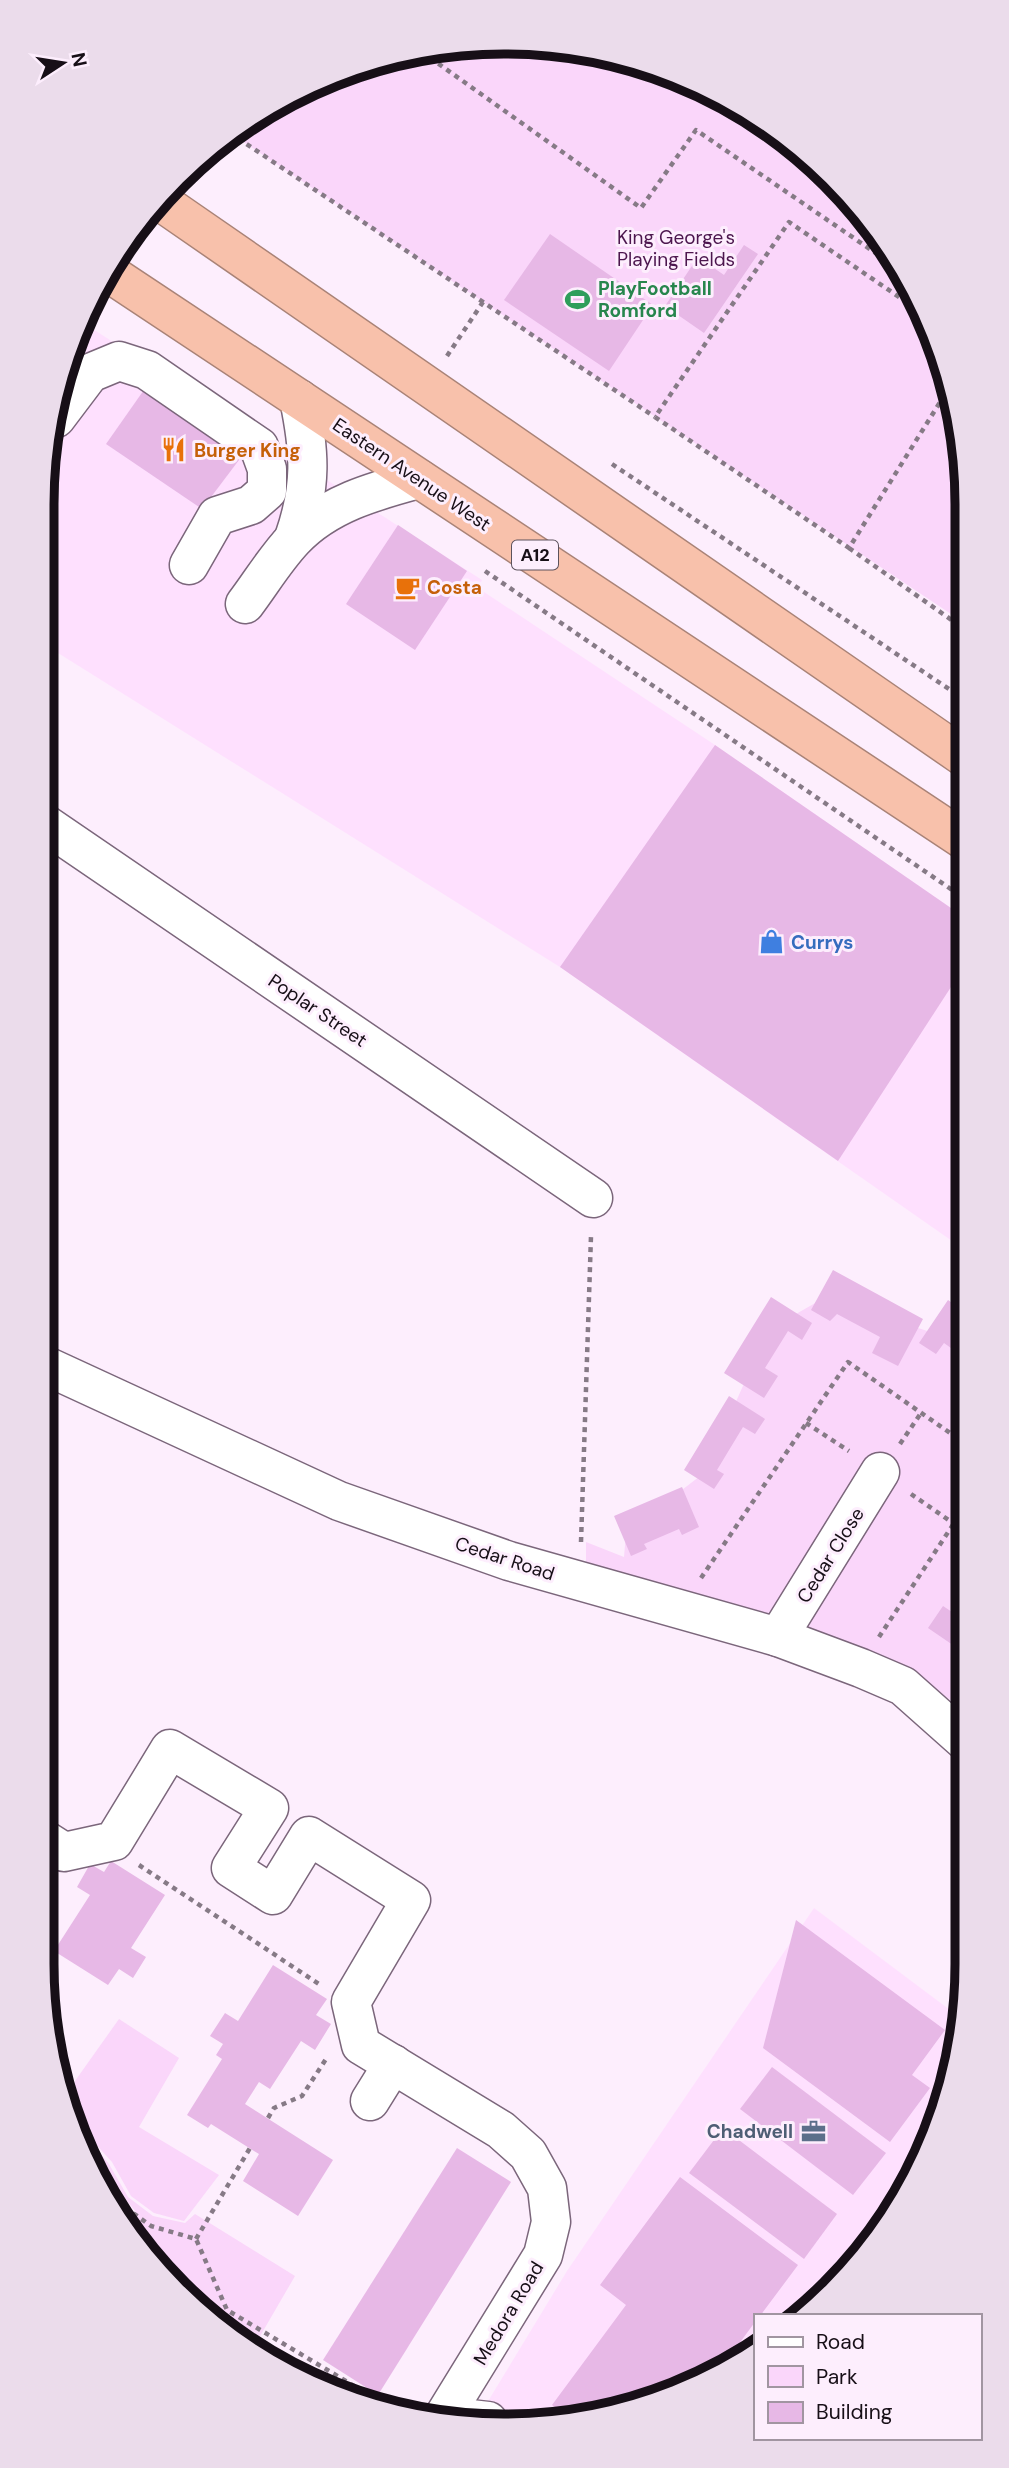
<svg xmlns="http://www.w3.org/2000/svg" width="1009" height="2468" font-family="'DM Sans',sans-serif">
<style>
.built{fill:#fee0fe}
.green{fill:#fad6fa}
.building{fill:#e7b8e6}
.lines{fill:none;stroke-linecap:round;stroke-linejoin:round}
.minor-casing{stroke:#7b667b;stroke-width:41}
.highway-casing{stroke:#a98377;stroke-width:41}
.path{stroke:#867a86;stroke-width:4.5;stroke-dasharray:5 5;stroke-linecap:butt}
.minor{stroke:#fff;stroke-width:38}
.highway{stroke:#f8c1ab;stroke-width:38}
.labels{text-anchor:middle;stroke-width:6;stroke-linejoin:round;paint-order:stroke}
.shield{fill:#fdeefd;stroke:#5c525c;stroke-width:2}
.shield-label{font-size:18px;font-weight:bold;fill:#170f17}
.park-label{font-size:19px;fill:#4c164e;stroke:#fdeefd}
.leisure-label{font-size:19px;font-weight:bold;fill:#27864d;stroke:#fdeefd;text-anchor:start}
.food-label{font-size:19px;font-weight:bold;fill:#c56008;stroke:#fdeefd;text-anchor:start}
.street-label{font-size:19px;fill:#170f17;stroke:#fdeefd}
.shop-label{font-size:19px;font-weight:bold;fill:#366cbe;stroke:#fdeefd;text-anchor:start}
.service-label{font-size:19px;font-weight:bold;fill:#4e5e75;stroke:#fdeefd;text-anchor:end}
.rim{fill:none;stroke:#170f17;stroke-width:9}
</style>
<rect width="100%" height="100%" fill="#fdeefd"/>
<g class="built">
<polygon points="82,322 482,580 478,588 715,745 964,917 965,1250 560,967 42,643 42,504 66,356"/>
<polygon points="814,1908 958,2016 943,2112 871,2245 796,2316 755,2316 755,2351 682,2391 595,2417 476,2421 567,2271"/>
</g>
<g class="green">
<polygon points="474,43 564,46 653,66 761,120 852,200 919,300 963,444 963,622 230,133 300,90 384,58"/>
<polygon points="824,1298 965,1343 966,1637 954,1653 966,1664 966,1681 951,1700 860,1646 586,1573 586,1542 624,1557 626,1533 704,1473 768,1330"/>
<polygon points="119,2019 179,2058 139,2127 219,2175 184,2221 154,2213 131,2196 112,2162 92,2140 72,2096 75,2081"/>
<polygon points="60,2074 72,2081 69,2098 90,2141 109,2164 128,2197 153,2216 185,2223 195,2214 295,2276 259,2338 184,2290 133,2230 136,2212 82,2147 67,2113"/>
</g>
<g class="building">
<polygon points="550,234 653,305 609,371 504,300"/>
<polygon points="744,245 758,254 704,333 665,306 698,257 724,275"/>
<polygon points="146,387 242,456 202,509 106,444"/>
<polygon points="398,525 467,571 415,650 346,604"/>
<polygon points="715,745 964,917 964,967 838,1161 560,967"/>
<polygon points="833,1270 923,1319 898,1366 872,1353 880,1337 837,1314 830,1321 811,1310"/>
<polygon points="771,1297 812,1323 802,1340 788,1331 765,1368 778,1376 764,1398 724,1373"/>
<polygon points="948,1300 965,1312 965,1358 944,1343 936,1354 919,1343"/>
<polygon points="729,1396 765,1419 755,1434 743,1427 717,1470 724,1474 714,1489 684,1470"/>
<polygon points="682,1487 699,1527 682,1535 679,1529 644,1544 647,1549 631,1556 614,1516"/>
<polygon points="966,1598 966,1654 928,1628 943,1606 955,1614"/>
<polygon points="111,1861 165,1895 131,1948 146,1957 133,1978 119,1969 108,1985 54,1951 90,1895 77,1887 90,1864 104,1872"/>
<polygon points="796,1920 945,2030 912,2075 930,2088 890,2142 763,2048"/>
<polygon points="273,1965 327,1999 316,2015 331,2024 315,2050 301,2041 270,2089 259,2082 245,2104 333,2160 298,2216 243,2181 259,2154 211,2124 208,2128 187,2115 222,2059 216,2055 223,2044 210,2036 225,2013 238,2021"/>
<polygon points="772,2067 886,2153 853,2195 740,2109"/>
<polygon points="723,2128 837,2214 804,2259 689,2173"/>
<polygon points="457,2148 511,2182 378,2395 323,2360"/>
<polygon points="680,2177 798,2265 760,2316 755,2316 755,2322 719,2371 682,2391 595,2417 570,2418 552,2405 626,2305 600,2285"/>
<polygon points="315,2372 343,2388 340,2394 310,2381"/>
</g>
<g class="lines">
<defs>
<g id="minor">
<polyline points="56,418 90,373 119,361 147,370 259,447 267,469 267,491 251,505 217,516 189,565"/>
<path d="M294,538c18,-52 16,-86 5,-139"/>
<path d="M245,604c16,-21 30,-45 49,-65 33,-35 80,-48 125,-60"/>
<polyline points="42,822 593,1198"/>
<polyline points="42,1364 339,1501 509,1561 778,1637 861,1668 903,1686 966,1742"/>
<polyline points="778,1637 880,1472"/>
<polyline points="42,1838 64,1852 114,1841 170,1749 269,1808 231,1868 273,1895 309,1836 411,1900 351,2002 361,2045 501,2130 528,2154 547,2188 551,2222 543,2255 441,2421"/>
<polyline points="370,2101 393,2064"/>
<polyline points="444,2416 488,2421"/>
</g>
<g id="highway">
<polyline points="157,199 964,757"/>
<polyline points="106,271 964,840"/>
</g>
</defs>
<use href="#minor" class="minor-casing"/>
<use href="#highway" class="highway-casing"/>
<g class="path">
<polyline points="422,52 641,208 696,130 899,269"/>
<polyline points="230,133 655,417"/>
<polyline points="924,314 789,222 655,417 849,548 947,391"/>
<polyline points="447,356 483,302"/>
<polyline points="612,464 964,699"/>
<polyline points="849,548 963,628"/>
<polyline points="485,571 964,898"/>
<polyline points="806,1423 849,1451"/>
<polyline points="900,1444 921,1413"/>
<polyline points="911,1494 953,1523"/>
<polyline points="581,1542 591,1236"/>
<polyline points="701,1578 848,1362 966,1444"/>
<polyline points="879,1637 966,1505"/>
<polyline points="139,1865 319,1984"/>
<polyline points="42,1901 49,1885"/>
<polyline points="268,2118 274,2108 302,2096 326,2059"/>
<polyline points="80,2142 87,2147 126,2208 151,2226 196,2239 227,2310 396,2411"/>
<polyline points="196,2239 250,2148"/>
</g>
<use href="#minor" class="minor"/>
<use href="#highway" class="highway"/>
</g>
<defs>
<symbol id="stadium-bare" viewBox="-9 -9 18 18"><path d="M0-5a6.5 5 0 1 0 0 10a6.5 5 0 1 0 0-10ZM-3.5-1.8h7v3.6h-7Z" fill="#2e9e5b" stroke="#fdeefd" stroke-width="2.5" paint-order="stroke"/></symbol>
<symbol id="restaurant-bare" viewBox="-9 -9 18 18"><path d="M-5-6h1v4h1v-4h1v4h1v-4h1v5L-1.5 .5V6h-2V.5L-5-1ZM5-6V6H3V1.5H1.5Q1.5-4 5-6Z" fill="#e8710a" stroke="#fdeefd" stroke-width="2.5" paint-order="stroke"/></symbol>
<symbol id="cafe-bare" viewBox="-9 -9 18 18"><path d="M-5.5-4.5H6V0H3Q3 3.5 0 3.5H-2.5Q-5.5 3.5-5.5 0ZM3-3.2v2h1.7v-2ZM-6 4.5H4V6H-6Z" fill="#e8710a" stroke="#fdeefd" stroke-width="2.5" paint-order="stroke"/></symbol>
<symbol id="shop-bare" viewBox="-9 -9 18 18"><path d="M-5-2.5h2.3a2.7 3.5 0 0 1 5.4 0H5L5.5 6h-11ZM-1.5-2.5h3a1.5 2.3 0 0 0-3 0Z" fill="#3f7fe0" stroke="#fdeefd" stroke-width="2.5" paint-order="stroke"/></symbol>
<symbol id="office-bare" viewBox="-9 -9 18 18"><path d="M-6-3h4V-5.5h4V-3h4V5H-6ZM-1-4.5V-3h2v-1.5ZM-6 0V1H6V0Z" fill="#5c6f8a" stroke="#fdeefd" stroke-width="2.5" paint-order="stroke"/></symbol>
</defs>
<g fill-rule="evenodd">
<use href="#stadium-bare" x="560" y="282" width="35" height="35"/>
<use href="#restaurant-bare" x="156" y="432" width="35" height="35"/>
<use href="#cafe-bare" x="390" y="570" width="35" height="35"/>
<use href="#shop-bare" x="754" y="924" width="35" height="35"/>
<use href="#office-bare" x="796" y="2114" width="35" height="35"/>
</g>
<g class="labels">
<rect class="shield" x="512" y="540.5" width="46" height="29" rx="5"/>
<g class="shield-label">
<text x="535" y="561">A12</text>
</g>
<g class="park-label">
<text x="676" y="244">King George's<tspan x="676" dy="22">Playing Fields</tspan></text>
</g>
<g class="leisure-label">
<text x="598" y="295">PlayFootball<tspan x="598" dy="22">Romford</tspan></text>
</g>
<g class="food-label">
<text x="194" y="457">Burger King</text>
<text x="427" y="594">Costa</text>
</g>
<g class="street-label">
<text transform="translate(412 474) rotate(34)" y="7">Eastern Avenue West</text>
<text transform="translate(318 1010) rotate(34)" y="7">Poplar Street</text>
<text transform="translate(830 1555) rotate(-58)" y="7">Cedar Close</text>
<text transform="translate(505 1558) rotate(18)" y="7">Cedar Road</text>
<text transform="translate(508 2313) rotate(-59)" y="7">Medora Road</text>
</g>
<g class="shop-label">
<text x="791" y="949">Currys</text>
</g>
<g class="service-label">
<text x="793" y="2138">Chadwell</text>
</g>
</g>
<path d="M0 0H1009V2468H0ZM504 54H505A450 450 0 0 1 955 504V1964A450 450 0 0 1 505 2414H504A450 450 0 0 1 54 1964V504A450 450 0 0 1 504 54Z" fill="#ebdceb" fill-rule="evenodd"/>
<path class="rim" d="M504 54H505A450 450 0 0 1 955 504V1964A450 450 0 0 1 505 2414H504A450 450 0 0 1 54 1964V504A450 450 0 0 1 504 54Z"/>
<rect x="754" y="2314" width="228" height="126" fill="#fdeefd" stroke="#a195a1" stroke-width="2"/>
<rect x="768" y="2337" width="35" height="10" fill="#ffffff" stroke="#a195a1" stroke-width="2"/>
<text x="816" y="2349" font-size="21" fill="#170f17">Road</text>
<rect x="768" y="2366" width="35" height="21" fill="#fad6fa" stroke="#a195a1" stroke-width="2"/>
<text x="816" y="2384" font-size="21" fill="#170f17">Park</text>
<rect x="768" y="2402" width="35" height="21" fill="#e7b8e6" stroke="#a195a1" stroke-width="2"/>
<text x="816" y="2419" font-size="21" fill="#170f17">Building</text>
<g transform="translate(63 63) rotate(78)" stroke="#fdeefd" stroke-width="5" paint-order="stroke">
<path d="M0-5L12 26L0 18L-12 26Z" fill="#170f17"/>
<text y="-10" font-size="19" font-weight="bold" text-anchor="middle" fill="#170f17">N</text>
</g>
</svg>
